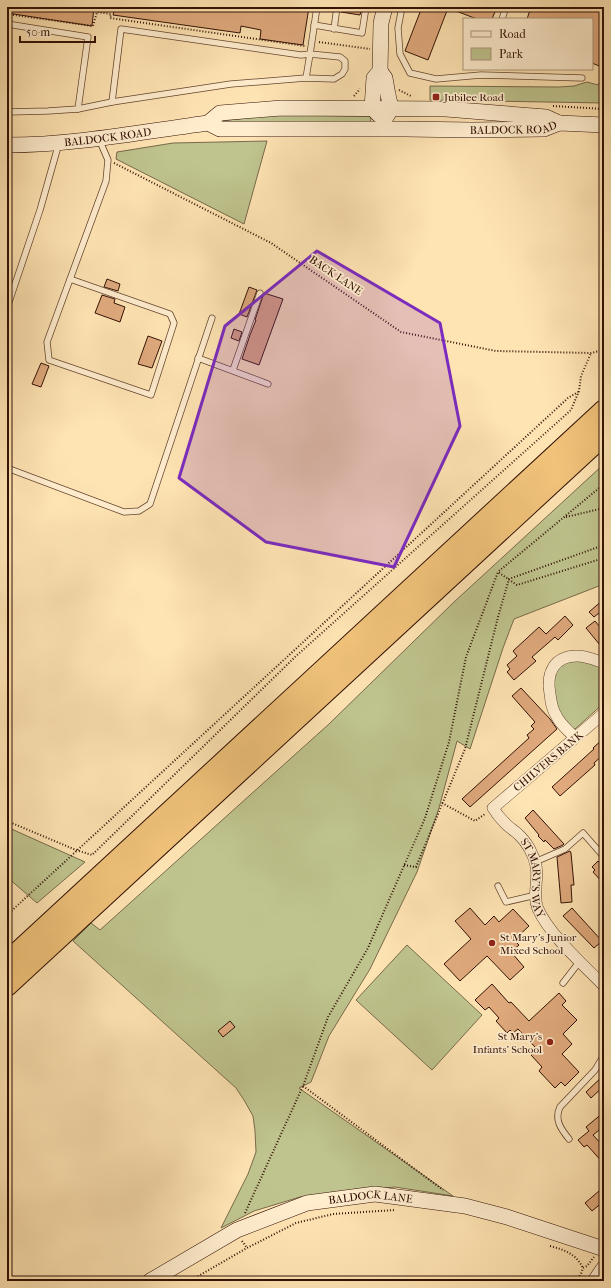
<svg xmlns="http://www.w3.org/2000/svg" width="611" height="1288" font-family="'IM FELL French Canon',serif">
<style>
.green{fill:#bfc48e;stroke:#786a4a}
.building{fill:#e0aa7d;stroke:#321105}
.lines{fill:none;stroke-linecap:round;stroke-linejoin:round}
.lane-casing{stroke:#654630;stroke-width:7}
.street-casing{stroke:#654630;stroke-width:12}
.secondary-casing{stroke:#321105;stroke-width:16}
.highway-casing{stroke:#321105;stroke-width:22}
.path{stroke:#321105;stroke-width:2;stroke-dasharray:1 2;stroke-linecap:butt}
.lane{stroke:#ffedce;stroke-width:5.5}
.street{stroke:#ffedce;stroke-width:11}
.secondary{stroke:#ffedce;stroke-width:15}
.highway{stroke:#f0c27a;stroke-width:20}
.marked{fill:#7b2cbf;fill-opacity:0.2;stroke:#7b2cbf;stroke-width:3;stroke-linejoin:round}
.poi-dot{fill:#8f2418;stroke:#ffedce;stroke-width:1.5}
.labels{text-anchor:middle;stroke-width:3.5;stroke-linejoin:round;paint-order:stroke}
.poi-label{font-size:11px;fill:#321105;stroke:#ffedce;text-anchor:start}
.street-label{font-size:11px;fill:#321105;stroke:#ffedce}
</style>
<rect width="100%" height="100%" fill="#ffe4b3"/>
<filter id="stains"><feTurbulence type="fractalNoise" baseFrequency=".005" numOctaves="4"/><feColorMatrix values="0 0 0 0 .2 0 0 0 0 .09 0 0 0 0 .02 0 0 0 .5 -.17"/></filter>
<radialGradient id="worn" r=".72"><stop offset=".6" stop-color="#630" stop-opacity="0"/><stop offset="1" stop-color="#630" stop-opacity=".3"/></radialGradient>
<g class="green">
<polygon points="604,79 604,103 430,100 430,86 559,87 574,86 587,82 598,85 600,81"/>
<polygon points="269,115 370,116 371,120 368,123 221,124 221,121"/>
<polygon points="267,141 244,224 116,159 117,152 173,143"/>
<polygon points="604,464 604,584 514,619 503,648 470,749 457,741 439,808 417,872 370,969 329,1036 311,1082 299,1088 453,1196 395,1187 300,1197 254,1211 221,1228 248,1174 256,1152 255,1131 253,1116 244,1100 236,1088 73,941 91,923 100,930 329,724 454,602"/>
<polygon points="578,658 604,665 604,703 575,729 572,729 559,717 552,675 561,664"/>
<polygon points="7,827 85,862 37,903 7,877"/>
<polygon points="407,945 482,1015 432,1070 356,1000"/>
</g>
<g class="building">
<polygon points="7,7 94,7 92,26 7,13"/>
<polygon points="115,7 309,7 303,45 260,39 261,30 241,26 240,33 113,15"/>
<polygon points="341,7 362,7 360,15 341,12"/>
<polygon points="422,7 497,7 492,19 477,19 448,8 428,60 405,51"/>
<polygon points="531,7 604,7 604,68 592,63 592,19 527,19"/>
<polygon points="107,279 120,284 118,291 104,287"/>
<polygon points="249,287 257,290 247,317 239,314"/>
<polygon points="264,293 283,299 259,365 242,359 250,335 256,320 255,320"/>
<polygon points="102,295 115,299 114,303 125,307 120,322 95,313"/>
<polygon points="234,329 242,332 239,341 231,338"/>
<polygon points="148,336 162,341 152,368 138,364"/>
<polygon points="41,363 49,366 41,387 32,384"/>
<polygon points="604,599 604,609 594,617 589,612"/>
<polygon points="565,616 573,625 558,640 555,637 532,657 536,661 514,680 507,672 510,669 507,665 517,656 513,651 539,627 546,634"/>
<polygon points="595,621 604,632 604,641 600,645 586,628"/>
<polygon points="521,688 550,719 557,729 470,807 462,799 529,738 527,735 534,729 531,726 535,722 512,696"/>
<polygon points="604,738 604,754 594,763 595,765 560,796 552,787 594,749 593,748"/>
<polygon points="533,810 564,844 563,845 554,849 545,840 544,842 538,836 539,835 525,818"/>
<polygon points="570,851 571,853 574,885 571,885 572,902 561,903 557,857"/>
<polygon points="598,861 604,868 604,884 593,872 595,870 592,867"/>
<polygon points="470,908 485,925 494,916 499,922 513,909 529,926 514,940 519,945 511,952 524,967 510,980 487,956 460,981 444,964 471,939 455,921"/>
<polygon points="572,908 602,941 594,948 563,916"/>
<polygon points="492,984 509,1003 511,1002 529,1021 559,993 566,1001 562,1005 577,1020 563,1034 572,1044 562,1054 579,1072 565,1086 561,1082 555,1088 539,1071 542,1067 531,1055 534,1052 532,1050 535,1047 518,1029 513,1033 510,1030 507,1033 496,1021 499,1018 489,1007 485,1010 475,1000"/>
<polygon points="230,1021 235,1027 223,1037 218,1031"/>
<polygon points="604,1075 604,1086 591,1098 586,1092"/>
<polygon points="604,1112 604,1126 593,1135 604,1147 604,1164 587,1145 584,1147 578,1140 589,1131 586,1127"/>
<polygon points="599,1191 604,1197 604,1201 592,1211 585,1203"/>
</g>
<g class="lines">
<defs>
<g id="lane">
<polyline points="402,7 398,28 400,54 410,73 436,79 481,75 582,78"/>
<polyline points="502,19 506,7"/>
<polyline points="7,24 88,37 78,109 48,111 7,112"/>
<polyline points="314,25 362,33 366,7"/>
<polyline points="334,29 337,7"/>
<polyline points="306,78 310,54 301,55 121,29 112,102 231,84 306,78 334,79 342,74 345,69 345,61 340,57 310,54 317,7"/>
<polyline points="78,109 112,102"/>
<polyline points="70,279 170,314 174,323 151,395 49,360 47,342 106,181 108,160 99,139"/>
<polyline points="7,308 40,210 59,143"/>
<polyline points="198,358 268,384"/>
<polyline points="233,370 260,293"/>
<polyline points="7,468 124,512 139,511 150,504 212,318"/>
<polyline points="535,862 565,849 583,833 604,857"/>
<polyline points="498,886 506,902 536,895"/>
<polyline points="563,983 580,961"/>
<path d="M569,1139c-8,-10 -15,-19 -9,-32l35,-37 9,-15"/>
</g>
<g id="street">
<path id="s1" d="M604,713l-111,95c3,5 7,10 11,14 4,5 10,8 14,12 9,8 16,21 18,32 3,14 -4,29 2,43 13,28 45,55 66,77"/>
<path d="M575,738c-6,-7 -14,-13 -18,-21 -5,-7 -6,-15 -7,-23 -4,-21 4,-38 27,-38 10,0 18,4 27,7"/>
</g>
<g id="secondary">
<polyline points="380,71 385,78 388,95 391,108 387,116"/>
<polyline points="379,115 372,108 374,78 380,71 381,23 385,7"/>
<path id="s2" d="M208,123l12,6h185l67,1 72,-1 15,-6 45,2"/>
<path id="s3" d="M7,145c67,0 135,-13 201,-22l12,-10 61,-5 165,1 100,8 13,6"/>
<path id="s4" d="M150,1281l87,-51 70,-27 68,-9 90,12 42,11 97,32"/>
<polyline points="595,1281 604,1268"/>
</g>
<g id="highway">
<polyline points="7,962 604,410"/>
<polyline points="7,986 604,435"/>
</g>
</defs>
<use href="#lane" class="lane-casing"/>
<use href="#street" class="street-casing"/>
<use href="#secondary" class="secondary-casing"/>
<use href="#highway" class="highway-casing"/>
<g class="path">
<polyline points="7,14 93,26 97,12 111,14 110,18 305,46"/>
<polyline points="319,42 370,49"/>
<polyline points="399,90 411,96"/>
<polyline points="354,96 360,89"/>
<polyline points="553,106 604,109"/>
<polyline points="114,163 271,243 401,332 496,351 591,353 604,350"/>
<polyline points="566,517 604,508"/>
<polyline points="499,571 604,484"/>
<polyline points="442,803 475,821 485,814"/>
<polyline points="7,821 76,850 92,855 295,657 571,410 579,391 581,376 591,353"/>
<polyline points="404,865 416,867 465,749 498,617 509,579 604,545"/>
<polyline points="7,915 568,398 578,392"/>
<polyline points="303,1086 443,1190"/>
<polyline points="245,1213 303,1086 328,1017 368,948 425,818 449,742 466,657 498,572 517,585 604,558"/>
<polyline points="242,1241 247,1248"/>
<path d="M550,1246c15,4 26,8 33,22"/>
<polyline points="190,1281 247,1248 296,1223 333,1214 395,1210"/>
<polyline points="576,1281 581,1274 583,1268 587,1266 594,1257"/>
</g>
<use href="#lane" class="lane"/>
<use href="#street" class="street"/>
<use href="#secondary" class="secondary"/>
<use href="#highway" class="highway"/>
</g>
<path class="marked" d="M317,251l123,72 20,103 -66,141 -128,-25 -87,-64 46,-152z"/>
<g class="poi-dot">
<rect x="432" y="93" width="8" height="8" rx="2"/>
<circle cx="492" cy="943" r="4"/>
<circle cx="550" cy="1042" r="4"/>
</g>
<g class="labels">
<g class="poi-label">
<text x="444" y="101">Jubilee Road</text>
<text x="500" y="941">St Mary's Junior<tspan x="500" dy="13">Mixed School</tspan></text>
<text x="542" y="1040" text-anchor="end">St Mary's<tspan x="542" dy="13">Infants' School</tspan></text>
</g>
<g class="street-label">
<text dy="4" stroke="none"><textPath href="#s2" startOffset="307">BALDOCK ROAD</textPath></text>
<text dy="4" stroke="none"><textPath href="#s3" startOffset="101">BALDOCK ROAD</textPath></text>
<text transform="translate(336 275) rotate(34)" y="4">BACK LANE</text>
<text transform="translate(548 761) rotate(-40)" y="4">CHILVERS BANK</text>
<text dy="4" stroke="none"><textPath href="#s1" startOffset="231">ST MARY'S WAY</textPath></text>
<text dy="4" stroke="none"><textPath href="#s4" startOffset="240">BALDOCK LANE</textPath></text>
</g>
</g>
<rect width="611" height="1288" fill="none" stroke="#ffe4b3" stroke-width="24"/>
<rect x="8" y="8" width="595" height="1272" fill="none" stroke="#321105" stroke-width="2"/>
<rect x="12" y="12" width="587" height="1264" fill="none" stroke="#321105"/>
<rect x="463" y="18" width="130" height="52" fill="#ffedce" stroke="#ad957e"/>
<rect x="471" y="31" width="20" height="6" fill="#ffedce" stroke="#ad957e"/>
<text x="499" y="38" font-size="12" fill="#321105">Road</text>
<rect x="471" y="48" width="20" height="12" fill="#bfc48e" stroke="#ad957e"/>
<text x="499" y="58" font-size="12" fill="#321105">Park</text>
<path d="M20 36v6h75v-6" fill="none" stroke="#321105" stroke-width="2"/>
<text x="26" y="36" font-size="12" fill="#321105" stroke="#ffedce" stroke-width="3" paint-order="stroke">50 m</text>
<rect width="100%" height="100%" filter="url(#stains)"/>
<rect width="100%" height="100%" fill="url(#worn)"/>
</svg>
